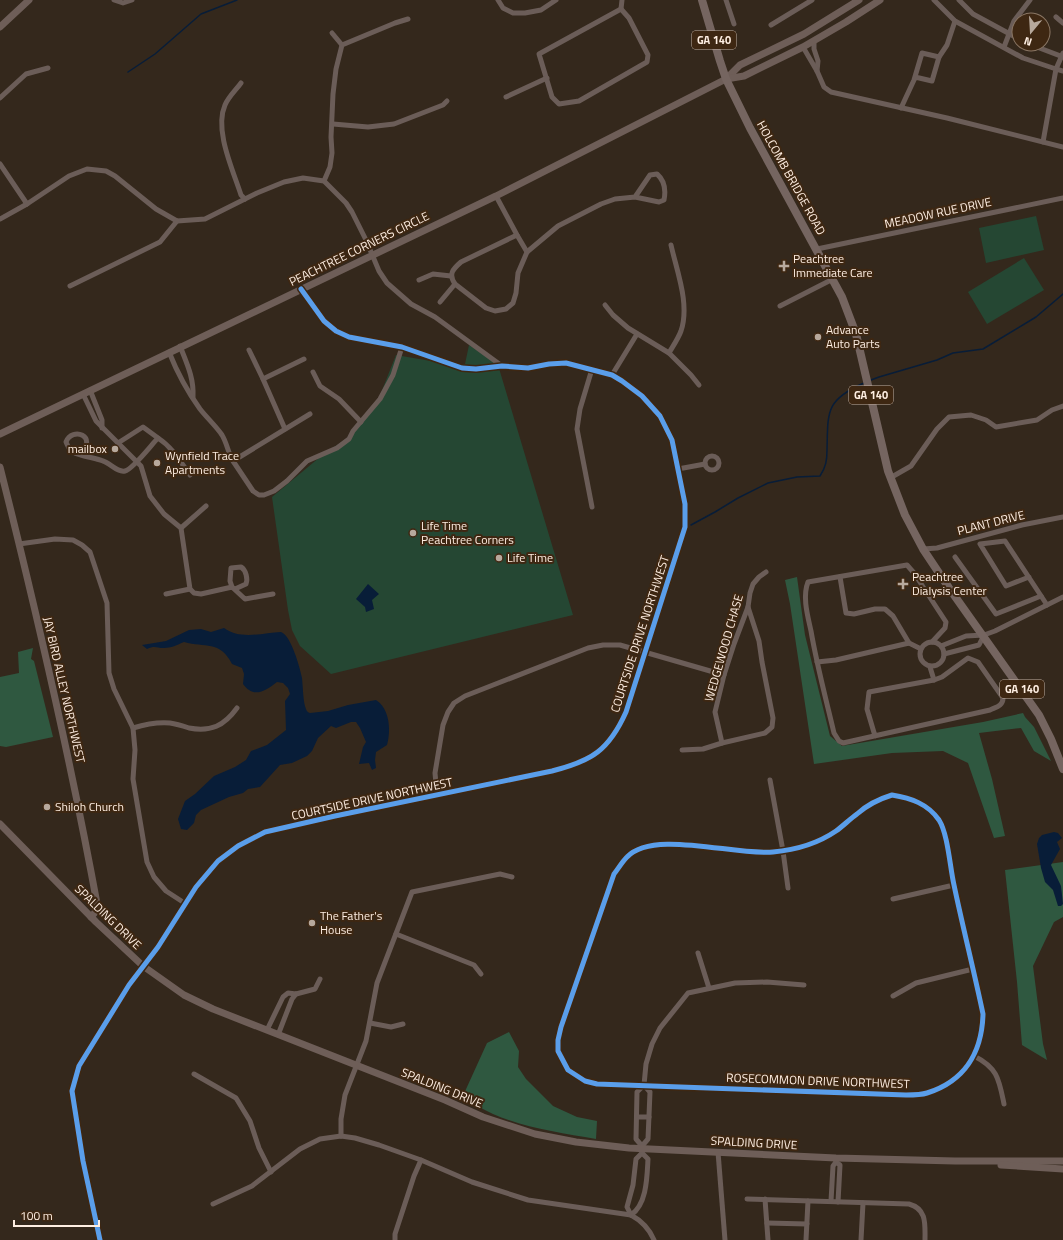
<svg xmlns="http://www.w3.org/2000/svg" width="1063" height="1240" font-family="'Titillium Web',sans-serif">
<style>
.green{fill:#254733}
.forest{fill:#2f5840}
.water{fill:#081d38}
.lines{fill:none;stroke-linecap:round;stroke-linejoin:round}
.stream{stroke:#081d38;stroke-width:1.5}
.street{stroke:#6b5d58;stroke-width:5}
.secondary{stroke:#6e5e58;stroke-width:7}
.primary{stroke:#756560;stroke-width:8}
.cycleway-casing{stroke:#3e2712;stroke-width:8}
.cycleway{stroke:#5a9eea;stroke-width:5}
.poi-dot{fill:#b7a99d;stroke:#3e2712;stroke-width:1.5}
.labels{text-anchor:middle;stroke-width:4;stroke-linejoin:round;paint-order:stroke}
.shield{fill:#3e2712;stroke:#c4b2a4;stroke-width:1}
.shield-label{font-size:11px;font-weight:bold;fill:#feeee2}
.street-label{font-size:12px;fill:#feeee2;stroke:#3e2712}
.poi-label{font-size:12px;fill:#feeee2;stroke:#3e2712;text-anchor:start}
</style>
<rect width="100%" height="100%" fill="#34281c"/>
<g class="green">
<polygon points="1036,216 1044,250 986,263 979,228"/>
<polygon points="1024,258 1044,290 987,324 968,292"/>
<polygon points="469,345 494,362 495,365 498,365 573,615 331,674 300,646 292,630 288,610 272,497 326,452 345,440 377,403 396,355 448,364 465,364"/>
</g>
<g class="forest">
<polygon points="797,577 805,635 830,736 842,746 983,722 1023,713 1025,717 1034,727 1051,761 1034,751 1021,728 979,733 992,779 1005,836 994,838 968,763 943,751 892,753 814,764 790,604 785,580"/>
<polygon points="33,648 31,659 34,661 53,737 6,747 0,746 0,677 19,673 18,652"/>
<polygon points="1063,862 1063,917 1054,922 1033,966 1043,1044 1047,1060 1022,1045 1017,982 1005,870"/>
<path d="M509,1032l10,19 -1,16 8,12 27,27 24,11 20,4 -1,18c-35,-6 -71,-11 -103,-25 -11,-5 -21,-11 -31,-16l25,-55z"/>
</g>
<g class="water">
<polygon points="368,584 379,594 372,600 374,609 366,612 365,607 356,599"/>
<path d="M224,628c16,12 38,5 57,4 10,3 19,36 21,46 1,9 1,24 4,31 1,3 2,3 4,4l18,-2 20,-6 28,-5c14,9 15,30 11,45l-11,7 -1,8 1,8 -4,2 -3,-7 -10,1 4,-17 3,-5 -6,-14 -4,-6h-5l-15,6 -5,-2 -13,12 -6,13 -5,5 -15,7 -12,2 -20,22 -12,2 -5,4 -14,4 -28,13 -5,5 -2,8 -7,7 -6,-1 -3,-10 7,-18 10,-7 19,-18 21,-9 11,-7 5,-9 16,-6 19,-15 -1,-29 5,-7 -2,-6 -5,-5 -6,-1c-12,9 -23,17 -34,2l1,-10 -2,-6 -10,-4c-12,-24 -27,-16 -48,-22 -7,3 -13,6 -20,6 -8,0 -9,-3 -17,1l-5,-4 24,-4 23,-11 12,-1 10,3z"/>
<polygon points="1054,832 1058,833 1062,838 1057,842 1060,849 1051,865 1061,886 1063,904 1061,906 1058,906 1053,890 1045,882 1041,868 1037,844 1039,838 1042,835"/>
</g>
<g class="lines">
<g class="stream">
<polyline points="128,72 155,54 201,14 237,0"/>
<polyline points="871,380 879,377 937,360 953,353 983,349 1036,317 1063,294"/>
<path d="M691,525l24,-13 23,-14 30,-15 29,-6 23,-1c6,-9 7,-16 7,-26 1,-38 -2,-50 37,-67"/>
</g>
<g class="street">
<polyline points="114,0 123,3 132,0"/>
<polyline points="498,0 503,8 513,13 525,13 541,10 556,0"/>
<polyline points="726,0 734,24"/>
<polyline points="934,0 955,21 1023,58 1056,69 1043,142"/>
<polyline points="959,0 973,14 1019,39"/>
<polygon points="621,9 629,18 648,55 647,62 579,101 559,104 552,97 539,54"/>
<polyline points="621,9 622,0"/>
<polyline points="1056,17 1063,23"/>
<polyline points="771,25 812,0"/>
<polyline points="332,33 342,45"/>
<polyline points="814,41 814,49 818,61 817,71"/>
<polyline points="1029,44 1063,57"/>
<polyline points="803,47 817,71 824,87 831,92 947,118 1063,147"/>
<polyline points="1004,47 1014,21 1030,0"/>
<polyline points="1063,53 1056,69 1063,71"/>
<polyline points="939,57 947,45 955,21"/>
<path d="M241,83c-5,7 -12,13 -16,22 -11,25 8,65 16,90l4,4"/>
<polyline points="506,97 547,78"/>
<polyline points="0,98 26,74 48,68"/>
<polyline points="901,108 914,80 922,53 939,57 932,81 915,77"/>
<polyline points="333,124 368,127 394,124 443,105 447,101"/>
<polyline points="0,164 27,204"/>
<polyline points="324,181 330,167 332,153 331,137 333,94 336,69 342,45 395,23 408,19"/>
<polyline points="496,196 517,235 527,252"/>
<polyline points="0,219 27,204 69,176 87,169 106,171 115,176 156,209 177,221 205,219 257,193 284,182 303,178 324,181 346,203 352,212 366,240 379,271 387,283 411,304 435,317 502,366"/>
<path d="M517,235l-56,27c-8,7 -13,12 -6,22l31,24 9,3 11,-2 7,-6 3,-10 2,-20 9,-21 31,-26 43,-22 14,-5 20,-2 24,5 5,-2c2,-10 1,-19 -7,-26l-7,1 -15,22"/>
<polyline points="817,249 1063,198"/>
<polyline points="419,280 433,274 451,276"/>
<polyline points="70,286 160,242 177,221"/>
<polyline points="440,302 455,284"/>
<polyline points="605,305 613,315 628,328 669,353 691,375 699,385"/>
<polyline points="780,306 833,279"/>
<path d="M180,346c7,18 14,32 13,51"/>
<polyline points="249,350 263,379"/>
<path d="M169,352c8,20 18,39 31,57 7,9 16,17 22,26 5,8 6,18 11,26l20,30 6,4h5l10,-4 13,-10 20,-20 30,-13 12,-9 4,-8 27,-32 13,-24 9,-28"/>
<path d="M669,353c4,-7 9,-14 12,-22 9,-27 -4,-59 -10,-86"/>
<polyline points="592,369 580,409 577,429 592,507"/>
<polyline points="313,372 320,386 339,399 361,422"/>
<polyline points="612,375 637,334"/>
<polyline points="90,390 102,420 102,428"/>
<polyline points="83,394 96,421 141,466 150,496 164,514 181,528 190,589 194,593 201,594 232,587 245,599 273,594"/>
<polyline points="285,429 263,379 304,359"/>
<polyline points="118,443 143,427 158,438"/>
<path d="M80,454c19,-18 -8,-28 -14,-12 2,4 3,8 7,10 9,5 21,5 30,9 7,2 15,12 22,10 8,-2 27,-27 33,-33 14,9 22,23 32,37"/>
<circle cx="712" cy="463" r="7"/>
<polyline points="233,461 310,414"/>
<polyline points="678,469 705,464"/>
<polyline points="890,478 911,466 937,429 949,417 971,415 986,420 996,427 1037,420 1052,410 1063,406"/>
<polyline points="181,528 206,506"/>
<polyline points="19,544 55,539 73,540 82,545 90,552 107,603 109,673 114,689 133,728 135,750 133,779 147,862 154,877 166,891 186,904"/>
<polyline points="923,549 937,548 1022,525 1063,517"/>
<polyline points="955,557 996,614 1041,596"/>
<polyline points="840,577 846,613 854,614 875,609 885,609 893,616 909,643"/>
<polyline points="1029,577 1006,586 980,544 1005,541 1047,605"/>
<path d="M232,587l-2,-6 1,-13 10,-1c5,3 7,12 5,17l-11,5"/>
<polyline points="166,594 190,589"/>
<circle cx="932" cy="654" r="12"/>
<polyline points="941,646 966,636 984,635 995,631 1063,597"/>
<polyline points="944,654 979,645 984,635"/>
<polyline points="817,662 836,660 909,643 921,649"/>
<polyline points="930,667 934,680"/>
<path d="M133,728c13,-4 25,-6 37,-5 7,1 13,3 19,5 22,4 35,-2 48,-20"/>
<path d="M875,736l-8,-27 2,-17 65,-12 8,-3 26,-19 10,4 25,36c0,8 -7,9 -13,12l-147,33 -4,-2 -5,-8c-8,-34 -17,-67 -23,-102 -3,-14 -9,-34 -3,-49l99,-17 7,8 32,49 -1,6 -13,14"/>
<polyline points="722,743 715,712 724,675 734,644 748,607 750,593 753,584 759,577 766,572"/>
<polyline points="682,750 703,749 722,743 765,733 772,727 773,718 762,662 759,641 748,607"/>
<polyline points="770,780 783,851 788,888"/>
<polyline points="437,795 435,773 443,725 448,712 454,703 465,696 588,648 603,645 620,645 724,675"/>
<path d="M892,795c19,3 36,9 47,25 9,14 11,48 15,65 9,43 20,86 29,129 -1,38 -18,67 -56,79 -6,2 -14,2 -21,2l-309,-11 -12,-3 -17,-11 -10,-19v-11l3,-13 53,-153c4,-5 8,-12 13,-17 26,-28 109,-1 146,-5 22,-2 44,-8 63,-21 7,-5 14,-12 21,-17 10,-9 22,-15 35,-19z"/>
<polyline points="893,899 954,885"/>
<polyline points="396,934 474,965 481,974"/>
<polyline points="698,953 709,988"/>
<polyline points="893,996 916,983 973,969"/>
<polyline points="370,1023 391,1027 403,1024"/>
<polyline points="267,1030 283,997 288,993 296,994 315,989 320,979"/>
<polyline points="278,1035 292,999 296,994"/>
<path d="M974,1056c24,12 25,24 30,48"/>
<polyline points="194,1074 236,1098 250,1121 259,1148 271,1172"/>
<polyline points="637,1117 649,1117"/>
<polyline points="341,1136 341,1119 345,1095 366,1041 377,983 412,892 500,874 512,877"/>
<polyline points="642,1146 636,1139 637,1092 644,1085 646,1064 652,1044 660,1028 688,993 735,983 767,982 804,985"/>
<polyline points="718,1152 725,1240"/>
<polyline points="836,1162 840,1165 838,1202"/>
<path d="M747,1199l162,5c18,5 16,20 16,36"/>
<polyline points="765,1199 768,1240"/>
<polyline points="831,1201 833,1166 836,1162"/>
<path d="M213,1204l39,-18 48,-37 20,-10 21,-3 14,2 24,7 42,15 51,22 56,18 103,15c11,6 18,13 23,25"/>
<polyline points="631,1215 627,1207 633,1185 636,1159 642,1153 642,1146 648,1139 650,1092 644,1085"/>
<path d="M631,1215c16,-11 16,-38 17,-56l-6,-6"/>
<polyline points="767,1223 807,1224"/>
<path d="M100,1240l-17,-79 -11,-70 7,-25 50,-81 29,-38 38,-60 22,-26 20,-15 27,-14 70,-16 217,-45c40,-10 57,-21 74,-59l59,-185v-23l-13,-64 -12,-24 -18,-20 -20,-15 -10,-6 -46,-12 -17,1 -21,4 -26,-2 -26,3 -14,-1 -60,-21 -53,-10 -13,-6 -12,-10 -23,-32"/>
<polyline points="395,1240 395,1234 414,1176 421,1160"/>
<polyline points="806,1240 808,1201"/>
<polyline points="861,1240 863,1203"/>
</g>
<g class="secondary">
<polyline points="0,27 29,0"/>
<polyline points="726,79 740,65 804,34 859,0"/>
<polyline points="0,434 496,196 726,79 744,76 803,47 846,22 880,0"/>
<path d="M0,467c37,147 71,294 98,442l-7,8"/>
<polyline points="0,824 96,922 143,966 184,995 213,1009 445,1100 483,1117 535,1134 576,1142 629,1148 836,1158 955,1161 1063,1161"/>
<polyline points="1001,1165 1063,1169"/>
</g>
<polyline class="primary" points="702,0 720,61 726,79 750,128 842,297 856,334 888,471 905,515 923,549 949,588 1039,715 1051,739 1063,769"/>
<defs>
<g id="cycleway">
<path d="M892,795c19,3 36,9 47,25 9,14 11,48 15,65 9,43 20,86 29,129 -1,38 -18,67 -56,79 -6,2 -14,2 -21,2l-309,-11 -12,-3 -17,-11 -10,-19v-11l3,-13 53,-153c4,-5 8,-12 13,-17 26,-28 109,-1 146,-5 22,-2 44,-8 63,-21 7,-5 14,-12 21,-17 10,-9 22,-15 35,-19z"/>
<path d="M100,1240l-17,-79 -11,-70 7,-25 50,-81 29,-38 38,-60 22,-26 20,-15 27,-14 70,-16 217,-45c40,-10 57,-21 74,-59l59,-185v-23l-13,-64 -12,-24 -18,-20 -20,-15 -10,-6 -46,-12 -17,1 -21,4 -26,-2 -26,3 -14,-1 -60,-21 -53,-10 -13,-6 -12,-10 -23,-32"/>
</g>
</defs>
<use href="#cycleway" class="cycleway-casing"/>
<use href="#cycleway" class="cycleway"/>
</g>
<g class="poi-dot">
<path d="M782 260h4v4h4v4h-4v4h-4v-4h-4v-4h4z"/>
<circle cx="818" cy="337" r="4"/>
<circle cx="115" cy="449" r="4"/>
<circle cx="157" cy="463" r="4"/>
<circle cx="413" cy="533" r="4"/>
<circle cx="499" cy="558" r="4"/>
<path d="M901 578h4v4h4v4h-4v4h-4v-4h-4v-4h4z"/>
<circle cx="47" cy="807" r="4"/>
<circle cx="312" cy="923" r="4"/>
</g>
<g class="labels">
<g class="shield">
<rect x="692" y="31" width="44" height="18" rx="3"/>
<rect x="849" y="386" width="44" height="18" rx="3"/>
<rect x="1000" y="680" width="44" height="18" rx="3"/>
</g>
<g class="shield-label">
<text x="714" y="44">GA 140</text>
<text x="871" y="399">GA 140</text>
<text x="1022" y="693">GA 140</text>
</g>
<g class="street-label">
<text transform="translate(791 178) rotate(61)" y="4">HOLCOMB BRIDGE ROAD</text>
<text transform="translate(938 213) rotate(-12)" y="4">MEADOW RUE DRIVE</text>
<text transform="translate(359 249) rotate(-26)" y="4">PEACHTREE CORNERS CIRCLE</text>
<text transform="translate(991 523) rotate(-14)" y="4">PLANT DRIVE</text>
<text transform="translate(640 634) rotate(-72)" y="4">COURTSIDE DRIVE NORTHWEST</text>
<text transform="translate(724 648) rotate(-74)" y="4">WEDGEWOOD CHASE</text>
<text transform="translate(64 690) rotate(77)" y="4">JAY BIRD ALLEY NORTHWEST</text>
<text transform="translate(372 799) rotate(-12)" y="4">COURTSIDE DRIVE NORTHWEST</text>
<text transform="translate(108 917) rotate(44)" y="4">SPALDING DRIVE</text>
<text transform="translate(818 1081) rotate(2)" y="4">ROSECOMMON DRIVE NORTHWEST</text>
<text transform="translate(442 1088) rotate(22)" y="4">SPALDING DRIVE</text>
<text transform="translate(754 1143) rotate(3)" y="4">SPALDING DRIVE</text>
</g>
<g class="poi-label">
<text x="793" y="263">Peachtree<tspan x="793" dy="14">Immediate Care</tspan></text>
<text x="826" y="334">Advance<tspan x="826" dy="14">Auto Parts</tspan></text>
<text x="107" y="453" text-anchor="end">mailbox</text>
<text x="165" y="460">Wynfield Trace<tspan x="165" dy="14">Apartments</tspan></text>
<text x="421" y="530">Life Time<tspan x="421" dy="14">Peachtree Corners</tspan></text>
<text x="507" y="562">Life Time</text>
<text x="912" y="581">Peachtree<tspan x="912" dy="14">Dialysis Center</tspan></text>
<text x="55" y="811">Shiloh Church</text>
<text x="320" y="920">The Father's<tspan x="320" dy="14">House</tspan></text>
</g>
</g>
<g transform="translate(1031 32) rotate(198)"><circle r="19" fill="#3e2712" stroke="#8b7765"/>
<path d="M0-3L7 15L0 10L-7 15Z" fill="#b7a99d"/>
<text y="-6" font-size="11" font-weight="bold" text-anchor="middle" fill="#feeee2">N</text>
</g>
<path d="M14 1220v6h85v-6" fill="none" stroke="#feeee2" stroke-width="2"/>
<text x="20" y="1220" font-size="12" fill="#feeee2" stroke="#3e2712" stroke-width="3" paint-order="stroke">100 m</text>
</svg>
